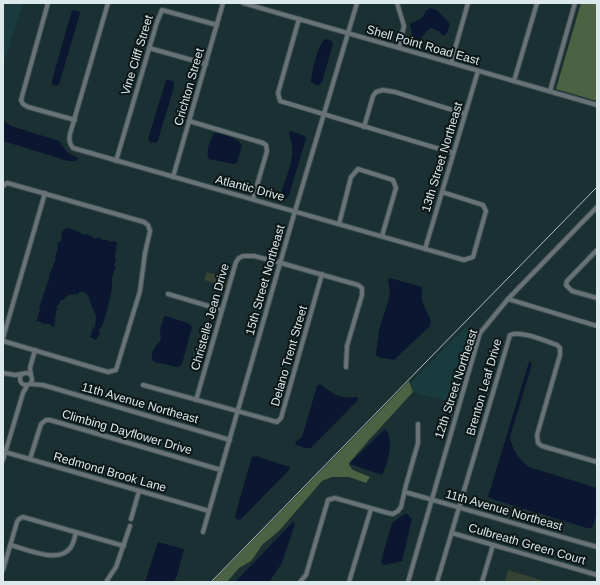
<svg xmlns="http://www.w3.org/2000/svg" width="600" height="585" font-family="Helvetica,sans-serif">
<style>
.built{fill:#1a3b3d}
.green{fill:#364232}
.forest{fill:#4b6243}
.water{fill:#0b1731}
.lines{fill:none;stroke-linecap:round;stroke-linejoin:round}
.minor-casing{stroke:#394e4f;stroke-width:6}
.minor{stroke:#697277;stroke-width:4}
.rail{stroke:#aebebf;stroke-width:1}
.labels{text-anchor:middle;stroke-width:4;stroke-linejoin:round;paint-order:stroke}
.street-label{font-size:12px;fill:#dbe9ea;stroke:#0c1617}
</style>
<rect width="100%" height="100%" fill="#1a3032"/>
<g class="built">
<polygon points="3,3 23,3 3,66"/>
<polygon points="466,327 479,331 457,404 413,392 411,382"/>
</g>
<g class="green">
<polygon points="207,272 230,279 228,287 204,280"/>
<polygon points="508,570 547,582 505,582"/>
</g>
<g class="forest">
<polygon points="581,3 597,3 597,101 556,89"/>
<polygon points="409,381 413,392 369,440 349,463 349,465 353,470 370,477 366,483 349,477 332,477 322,481 279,531 263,544 251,561 239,568 227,582 212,582"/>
</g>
<g class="water">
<path d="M430,8l7,2 13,14 -3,9 -4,3 -3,-4 -9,-4c-7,4 -9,12 -17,15l-3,-4 1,-5 -2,-10 12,-6 4,-7z"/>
<polygon points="74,10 80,12 79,17 59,84 57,86 52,85 52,80 70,17 72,11"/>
<path d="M325,39l7,2 1,3 -11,38 -4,4 -7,-4c0,-9 7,-38 14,-43z"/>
<polygon points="166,80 170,80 174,82 174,87 158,140 156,143 150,142 148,139"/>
<polygon points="3,120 11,126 59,141 67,152 78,158 77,161 68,161 3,141"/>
<path d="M291,131l14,5 1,3 -17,56 -2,3 -3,1 -3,-2v-4c5,-15 13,-32 11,-49 -1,-4 -3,-8 -3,-12z"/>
<path d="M214,133c8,0 23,5 28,12l-5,18 -4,1 -24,-5c-4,-8 1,-18 5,-26z"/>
<polygon points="68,228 79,232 84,235 87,234 96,239 98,237 103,240 108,240 109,242 115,241 117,243 115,257 116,259 114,265 116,266 112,277 112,288 109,303 103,324 99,330 100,333 96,340 90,337 93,328 95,327 96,316 89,299 89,296 88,297 87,294 83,292 78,293 78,295 75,294 71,295 69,294 64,299 60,301 60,303 56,307 58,309 55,311 56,312 54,327 49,324 43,324 39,321 36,322 39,312 41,311 39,308 48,281 49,281 49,276 56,259 55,257 58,248 57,243 62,240 61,237 63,230"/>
<polygon points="390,278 422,287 422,301 431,321 430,326 394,360 378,357 376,355 379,330 388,302 390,292 388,279"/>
<path d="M166,316l24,8 2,3 -10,37 -4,3 -24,-5c-6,-8 2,-16 7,-22l-1,-11 4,-12z"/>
<path d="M529,362h2l1,2 -22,73c2,13 9,22 19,30l68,21v25l-5,15h-5l-95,-29 -4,-2z"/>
<path d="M320,384c14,11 20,15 38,13v3l-47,48h-6l-9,-3 -1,-3 7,-5 15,-51z"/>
<path d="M385,429c10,11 3,34 -3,46l-32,-11 3,-4z"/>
<polygon points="256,456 290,467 289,470 240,520 235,518 235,516 251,460 252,457"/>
<polygon points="406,513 412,519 402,561 385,565 382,564 381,561 392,523"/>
<polygon points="293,522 295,524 282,563 269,582 235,582"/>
<polygon points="158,542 184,549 177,576 173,582 145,582"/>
</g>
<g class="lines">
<defs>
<g id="minor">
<polyline points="48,3 21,100 23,104 28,107 75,120"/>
<path d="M108,3l-38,131c-1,6 -1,9 3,14l391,112 9,-3 13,-46 -3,-6 -41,-13"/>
<polyline points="243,3 597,105"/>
<polyline points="397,3 404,26 399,48"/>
<polyline points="299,19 278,93 280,101 453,153"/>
<polyline points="149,48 206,64"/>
<polyline points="451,63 468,3"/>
<polyline points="514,81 537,3"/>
<polyline points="550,91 575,3"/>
<polyline points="189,121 263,143 266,145 267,151 253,199"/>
<polyline points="364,127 373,96 376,92 383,90 395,92 465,114"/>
<polyline points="116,161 157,22 162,10 217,25"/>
<polyline points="173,177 223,3"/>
<polyline points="3,186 7,183 11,184 144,222 148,225 150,231 145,253 140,291 116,370 108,372 3,341"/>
<polyline points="339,224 351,177 358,169 393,180 396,188 382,236"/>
<polyline points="425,249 478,71"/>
<polyline points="597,250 567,281 566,285 572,291 597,298"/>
<polyline points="168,294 222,310"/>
<polyline points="508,299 597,326"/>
<polyline points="3,338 45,193"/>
<circle cx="26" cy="379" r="6"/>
<polyline points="3,373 15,375 22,374"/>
<polyline points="31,375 30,368 35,350"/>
<polyline points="30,384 43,385 230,440"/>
<polyline points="143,385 277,422 281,418 322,274"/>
<polyline points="196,400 236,262 239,258 243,256 254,256 281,263 358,285 362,288 362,295 347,346 346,367"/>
<polyline points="5,452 209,511"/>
<polyline points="30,459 41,424 46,420 50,420 221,470"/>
<polyline points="3,460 23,393 27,386"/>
<polyline points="405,492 597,547"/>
<polyline points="131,519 139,491"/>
<polyline points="203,532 295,211 357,3"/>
<polyline points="452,533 597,575"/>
<path d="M10,545c17,4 49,20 61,2 3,-5 4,-10 5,-15"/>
<polyline points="3,570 17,522 19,519 23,517 124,546"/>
<polyline points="106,582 116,567 130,526"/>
<polyline points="300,582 306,575 328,500 335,498 388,513 393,514 398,511 401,507 406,485 418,443 418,424"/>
<polyline points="349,582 371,509"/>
<polyline points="408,582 480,333 508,299 597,207"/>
<path d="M437,582l73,-247c11,-5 35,6 47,10l3,3v7l-23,80 1,8 4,3 55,16"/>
<polyline points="482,582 493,545"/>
</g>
</defs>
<use href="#minor" class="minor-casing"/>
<use href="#minor" class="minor"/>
<polyline class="rail" points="211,582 597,187"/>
</g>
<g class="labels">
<g class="street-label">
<text transform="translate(423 45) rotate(16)" y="4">Shell Point Road East</text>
<text transform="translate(137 55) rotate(-73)" y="4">Vine Cliff Street</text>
<text transform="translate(189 87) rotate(-74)" y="4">Crichton Street</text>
<text transform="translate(442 157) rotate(-73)" y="4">13th Street Northeast</text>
<text transform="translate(250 188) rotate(15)" y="4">Atlantic Drive</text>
<text transform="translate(265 280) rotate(-74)" y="4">15th Street Northeast</text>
<text transform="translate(210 317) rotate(-74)" y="4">Christelle Jean Drive</text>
<text transform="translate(289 356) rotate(-74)" y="4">Delano Trent Street</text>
<text transform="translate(456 384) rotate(-72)" y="4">12th Street Northeast</text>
<text transform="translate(484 387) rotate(-74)" y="4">Brenton Leaf Drive</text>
<text transform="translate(140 403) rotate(16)" y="4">11th Avenue Northeast</text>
<text transform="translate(127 432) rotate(16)" y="4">Climbing Dayflower Drive</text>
<text transform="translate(110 472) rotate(16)" y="4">Redmond Brook Lane</text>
<text transform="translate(504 510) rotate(16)" y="4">11th Avenue Northeast</text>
<text transform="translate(527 544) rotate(16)" y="4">Culbreath Green Court</text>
</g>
</g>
<rect width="600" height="585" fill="none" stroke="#dbe9ea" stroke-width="8"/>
</svg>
